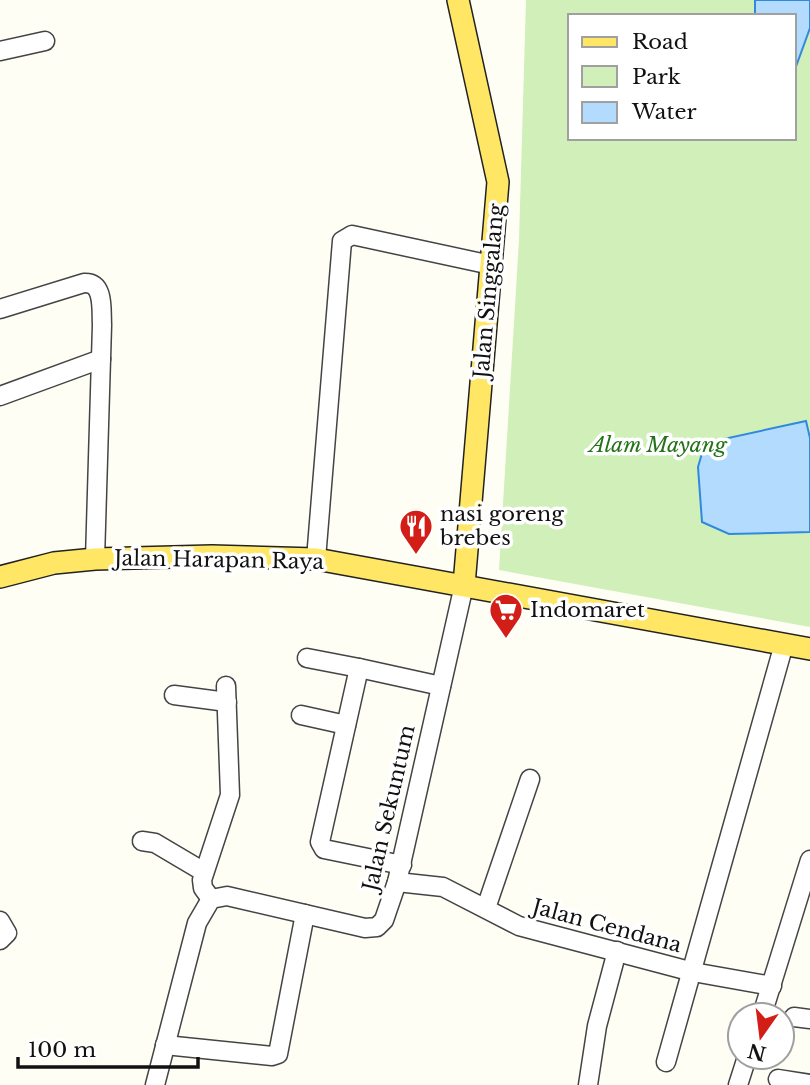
<svg xmlns="http://www.w3.org/2000/svg" width="810" height="1085" font-family="'Libre Baskerville',serif">
<style>
.green{fill:#d0efb9;fill-rule:evenodd}
.water{fill:#b3dbfd;stroke:#3189dd;stroke-width:2}
.lines{fill:none;stroke-linecap:round;stroke-linejoin:round}
.minor-casing{stroke:#444;stroke-width:21}
.major-casing{stroke:#222;stroke-width:24}
.minor{stroke:#fff;stroke-width:18}
.major{stroke:#ffe765;stroke-width:21}
.labels{text-anchor:middle;stroke-width:7;stroke-linejoin:round;paint-order:stroke}
.street-label{font-size:21px;fill:#111;stroke:#fff}
.park-label{font-size:21px;font-style:italic;fill:#237218;stroke:#fff}
.poi-label{font-size:21px;fill:#111;stroke:#fff;text-anchor:start}
</style>
<rect width="100%" height="100%" fill="#fffef5"/>
<path class="green" d="M526,0h284v627l-311,-57 20,-330zM570,16h224v122h-224z"/>
<g class="water">
<polygon points="755,0 810,0 810,28 794,72 794,16 755,16"/>
<polygon points="806,421 810,438 810,532 729,534 702,522 698,467 705,443"/>
</g>
<g class="lines">
<defs>
<g id="minor">
<polyline points="0,51 45,41"/>
<path d="M0,309l84,-26c21,-1 17,27 18,42l-7,234"/>
<polyline points="0,396 101,359"/>
<polyline points="316,559 342,241 352,235 491,265"/>
<polyline points="307,658 359,668"/>
<polyline points="174,695 227,702"/>
<polyline points="301,715 346,725"/>
<polyline points="142,841 155,843 204,872"/>
<polyline points="402,865 324,849 320,842 359,668 441,686"/>
<polyline points="397,882 443,887 519,926 693,972 772,986"/>
<polyline points="211,899 203,888 202,880 230,795 226,686"/>
<polyline points="486,908 530,779"/>
<polyline points="0,921 7,933 0,940"/>
<polyline points="762,1015 810,860"/>
<polyline points="794,1017 810,1019"/>
<polyline points="165,1045 272,1056 278,1054 305,914"/>
<polyline points="666,1062 784,644"/>
<polyline points="778,1079 810,1084"/>
<polyline points="155,1085 197,923 211,899 227,896 365,928 377,927 384,920 397,882 464,585"/>
<polyline points="588,1085 597,1026 617,951"/>
<polyline points="738,1085 747,1057"/>
</g>
<g id="major">
<polyline points="458,0 498,182 464,585"/>
<polyline points="0,577 54,563 95,559 212,556 316,559 810,649"/>
</g>
</defs>
<use href="#minor" class="minor-casing"/>
<use href="#major" class="major-casing"/>
<use href="#minor" class="minor"/>
<use href="#major" class="major"/>
</g>
<defs>
<symbol id="restaurant-pin" viewBox="-11 -11 22 30"><path d="M0 17L-7.5 6A9.5 9.5 0 1 1 7.5 6Z" fill="#d31e17" stroke="#fff"/><path d="M-5-6h1v4h1v-4h1v4h1v-4h1v5L-1.5 .5V6h-2V.5L-5-1ZM5-6V6H3V1.5H1.5Q1.5-4 5-6Z" fill="#fff"/></symbol>
<symbol id="supermarket-pin" viewBox="-11 -11 22 30"><path d="M0 17L-7.5 6A9.5 9.5 0 1 1 7.5 6Z" fill="#d31e17" stroke="#fff"/><path d="M-6-5.5h2.5l.6 2H6L4.5 2H-2.5L-4.4-4H-6ZM-1.5 3.2a1.3 1.3 0 1 0 .1 0ZM3 3.2a1.3 1.3 0 1 0 .1 0Z" fill="#fff"/></symbol>
</defs>
<g fill-rule="evenodd">
<use href="#restaurant-pin" x="397" y="507" width="38" height="52"/>
<use href="#supermarket-pin" x="487" y="591" width="38" height="52"/>
</g>
<g class="labels">
<g class="street-label">
<text transform="translate(489 291) rotate(-85)" y="7">Jalan Singgalang</text>
<text transform="translate(219 560) rotate(1)" y="7">Jalan Harapan Raya</text>
<text transform="translate(389 808) rotate(-77)" y="7">Jalan Sekuntum</text>
<text transform="translate(607 926) rotate(15)" y="7">Jalan Cendana</text>
</g>
<g class="park-label">
<text x="658" y="452">Alam Mayang</text>
</g>
<g class="poi-label">
<text x="440" y="521">nasi goreng<tspan x="440" dy="24">brebes</tspan></text>
<text x="530" y="617">Indomaret</text>
</g>
</g>
<rect x="568" y="14" width="228" height="126" fill="#ffffff" stroke="#a0a0a0" stroke-width="2"/>
<rect x="582" y="37" width="35" height="10" fill="#ffe765" stroke="#a0a0a0" stroke-width="2"/>
<text x="632" y="49" font-size="21" fill="#111111">Road</text>
<rect x="582" y="66" width="35" height="21" fill="#d0efb9" stroke="#a0a0a0" stroke-width="2"/>
<text x="632" y="84" font-size="21" fill="#111111">Park</text>
<rect x="582" y="102" width="35" height="21" fill="#b3dbfd" stroke="#a0a0a0" stroke-width="2"/>
<text x="632" y="119" font-size="21" fill="#111111">Water</text>
<g transform="translate(761 1036) rotate(194)"><circle r="33" fill="#ffffff" stroke="#a0a0a0" stroke-width="2"/>
<path d="M0-5L12 26L0 18L-12 26Z" fill="#d31e17"/>
<text y="-10" font-size="19" font-weight="bold" text-anchor="middle" fill="#111111">N</text>
</g>
<path d="M18 1057v10h180v-10" fill="none" stroke="#111111" stroke-width="3.5"/>
<text x="28" y="1057" font-size="21" fill="#111111" stroke="#ffffff" stroke-width="5" paint-order="stroke">100 m</text>
</svg>
